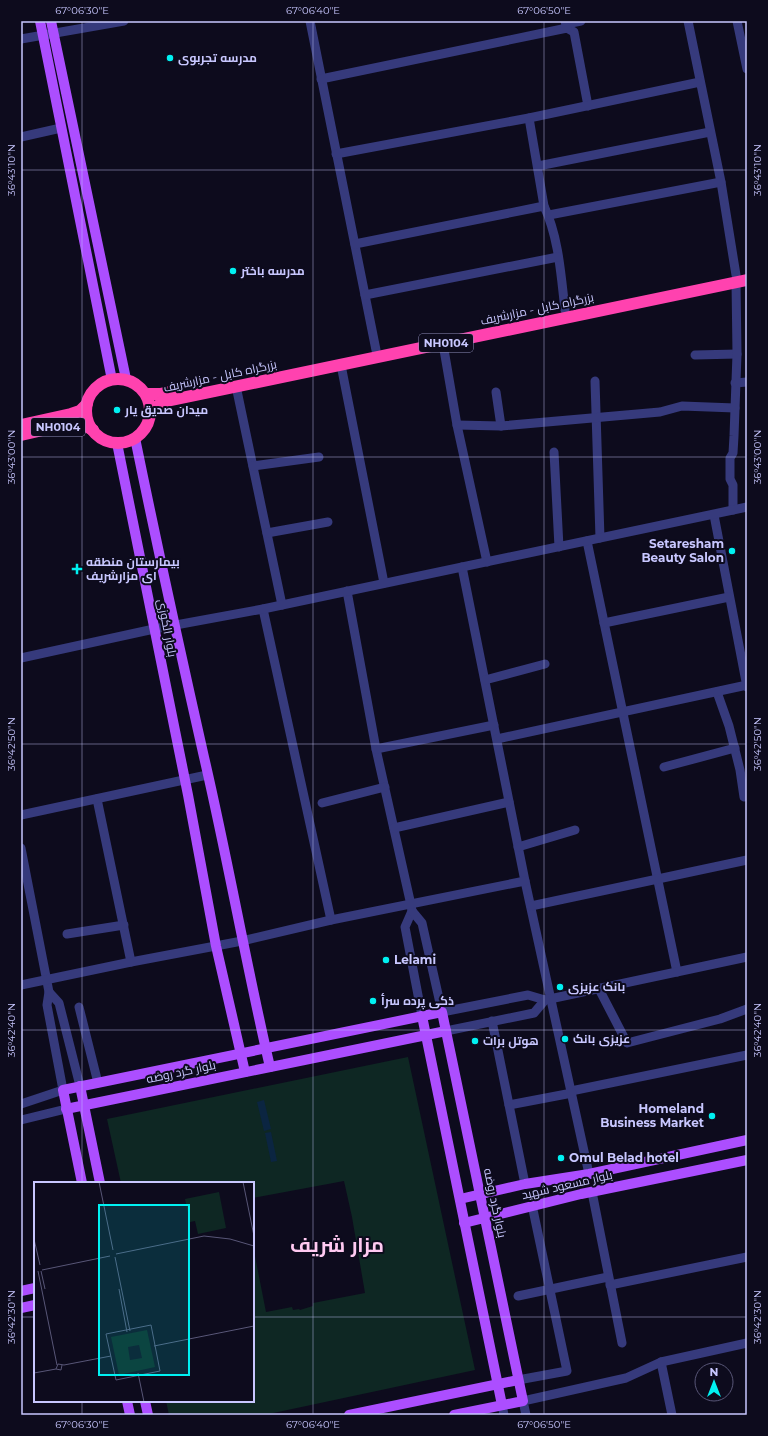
<svg xmlns="http://www.w3.org/2000/svg" width="768" height="1436" font-family="Montserrat,Cairo,sans-serif">
<style>
.green{fill:#0e2723}
.water{fill:#0b2541}
.lines{fill:none;stroke-linecap:round;stroke-linejoin:round}
.minor{stroke:#363a7c;stroke-width:9}
.major{stroke:#ac4eff;stroke-width:10}
.highway{stroke:#ff42af;stroke-width:12}
.ticks{fill:none;stroke:#c8c7ff;stroke-width:1;stroke-opacity:0.45}
.poi-dot{fill:#00f1f2;stroke:#0d0b1d;stroke-width:1.5}
.labels{text-anchor:middle;stroke-width:4;stroke-linejoin:round;paint-order:stroke}
.shield{fill:#0d0b1d;stroke:#908fbb;stroke-width:1}
.shield-label{font-size:11px;font-weight:bold;fill:#c8c7ff}
.poi-label{font-size:12px;font-weight:bold;fill:#c8c7ff;stroke:#0d0b1d;text-anchor:start}
.street-label{font-size:12px;fill:#c8c7ff;stroke:#0d0b1d}
.town-label{font-size:20px;font-weight:bold;fill:#ffc9f1;stroke:#0d0b1d}
.inset-road{fill:none;stroke:#585677;stroke-width:1}
.view{fill:#00f1f2;fill-opacity:0.15;stroke:#00f1f2;stroke-width:2}
.inset-edge{fill:none;stroke:#c8c7ff;stroke-width:2}
.neatline{fill:none;stroke:#c8c7ff;stroke-width:1.5}
.ticks-label{font-size:10px;text-anchor:middle;fill:#c8c7ff}
</style>
<rect width="100%" height="100%" fill="#0d0b1d"/>
<polygon class="green" points="408,1057 475,1370 264,1415 169,1415 166,1401 253,1401 253,1246 266,1312 292,1307 293,1310 299,1309 300,1310 313,1306 313,1303 365,1293 352,1217 344,1181 253,1198 253,1183 121,1183 107,1119"/>
<g class="water">
<polygon points="264,1100 271,1129 264,1131 257,1102"/>
<polygon points="271,1132 277,1161 271,1162 265,1133"/>
</g>
<g class="lines">
<g class="minor">
<polyline points="310,21 376,350"/>
<polyline points="565,21 567,28 574,32 588,106"/>
<polyline points="688,21 721,182 736,275"/>
<polyline points="737,21 747,69"/>
<polyline points="566,24 581,21"/>
<polyline points="21,39 124,21"/>
<polyline points="321,79 567,28"/>
<path d="M529,118l15,88c15,32 17,70 21,104"/>
<polyline points="21,137 61,128"/>
<polyline points="336,154 529,118 700,82"/>
<polyline points="538,166 710,132"/>
<polyline points="549,215 721,182"/>
<polyline points="355,244 544,206"/>
<polyline points="365,295 558,257"/>
<polyline points="443,344 457,425 487,562"/>
<polyline points="695,355 737,354"/>
<polyline points="341,365 384,583"/>
<polyline points="595,381 600,538"/>
<polyline points="735,383 747,382"/>
<polyline points="236,386 282,605"/>
<polyline points="496,392 501,426"/>
<polyline points="457,425 501,426 660,412 682,406 735,408"/>
<polyline points="554,452 559,547"/>
<polyline points="253,466 319,457"/>
<polyline points="733,510 733,485 730,479 730,458 733,453 734,436 737,354 736,282"/>
<polyline points="714,515 747,687"/>
<polyline points="267,533 328,522"/>
<path d="M587,541c29,144 61,287 90,431"/>
<polyline points="462,567 525,881 589,1174"/>
<polyline points="347,591 376,749 411,905 412,911 405,927 422,1016"/>
<polyline points="263,609 331,920"/>
<polyline points="604,623 729,597"/>
<polyline points="21,658 154,629 263,609 747,507"/>
<polyline points="485,680 545,664"/>
<polyline points="717,692 729,726 740,770 744,797"/>
<polyline points="497,739 747,685"/>
<polyline points="376,749 494,725"/>
<polyline points="664,767 735,748"/>
<polyline points="97,799 131,962"/>
<polyline points="322,803 385,787"/>
<polyline points="21,815 207,775"/>
<polyline points="394,828 509,802"/>
<polyline points="518,847 575,830"/>
<polyline points="21,848 49,992 47,1005 63,1090 21,1104"/>
<polyline points="531,906 747,860"/>
<polyline points="412,911 422,923 442,1012 528,995 545,1000 747,957"/>
<polyline points="67,934 124,925"/>
<polyline points="21,985 131,962 242,941 331,920 525,881"/>
<polyline points="599,989 627,1043 720,1019 747,1009"/>
<polyline points="49,992 59,1003 80,1086"/>
<polyline points="79,1007 98,1083"/>
<polyline points="492,1021 525,1184"/>
<polyline points="446,1031 534,1013 545,1000"/>
<polyline points="571,1091 747,1055"/>
<polyline points="509,1105 572,1093"/>
<polyline points="21,1120 66,1109"/>
<polyline points="592,1192 622,1343"/>
<polyline points="610,1285 747,1257"/>
<polyline points="518,1296 608,1277"/>
<polyline points="661,1362 672,1415"/>
<polyline points="518,1380 567,1371 532,1205"/>
<polyline points="502,1405 504,1415"/>
<polyline points="526,1415 523,1401 626,1378 661,1362 747,1343"/>
</g>
<g class="major">
<polyline points="40,21 112,380"/>
<polyline points="51,21 126,379"/>
<path d="M135,438c22,107 45,213 69,319 24,103 42,207 66,310"/>
<polyline points="117,443 188,795 216,946 245,1072"/>
<polyline points="422,1016 502,1405"/>
<polyline points="80,1086 100,1183"/>
<polyline points="66,1109 446,1031"/>
<polyline points="82,1183 63,1090 442,1012 523,1401 454,1415"/>
<polyline points="460,1199 525,1184 589,1174 747,1140"/>
<polyline points="464,1223 581,1194 747,1160"/>
<polyline points="21,1291 35,1288"/>
<polyline points="21,1308 35,1305"/>
<polyline points="127,1401 130,1415"/>
<polyline points="145,1401 148,1415"/>
<polyline points="349,1415 518,1380"/>
</g>
<g class="highway">
<circle cx="118" cy="411" r="32"/>
<polyline points="146,394 160,394 174,391"/>
<polyline points="150,414 162,402 747,280"/>
<polyline points="21,425 71,414 80,411 87,404"/>
<polyline points="21,435 73,423 83,424 93,430"/>
</g>
</g>
<path class="ticks" d="M82,21v1162M313,21v1394M544,21v1394M21,170h726M21,457h726M21,744h726M21,1030h726M21,1317h14M253,1317h494M82,1401v14"/>
<g class="poi-dot">
<circle cx="170" cy="58" r="4"/>
<circle cx="233" cy="271" r="4"/>
<circle cx="117" cy="410" r="4"/>
<circle cx="732" cy="551" r="4"/>
<path d="M75 563h4v4h4v4h-4v4h-4v-4h-4v-4h4z"/>
<circle cx="386" cy="960" r="4"/>
<circle cx="560" cy="987" r="4"/>
<circle cx="373" cy="1001" r="4"/>
<circle cx="565" cy="1039" r="4"/>
<circle cx="475" cy="1041" r="4"/>
<circle cx="712" cy="1116" r="4"/>
<circle cx="561" cy="1158" r="4"/>
</g>
<g class="labels">
<g class="shield">
<rect x="419" y="334" width="54" height="18" rx="3"/>
<rect x="31" y="418" width="54" height="18" rx="3"/>
</g>
<g class="shield-label">
<text x="446" y="347">NH0104</text>
<text x="58" y="431">NH0104</text>
</g>
<g class="poi-label">
<text x="178" y="62">مدرسه تجربوى</text>
<text x="241" y="275">مدرسه باختر</text>
<text x="125" y="414">میدان صدیق یار</text>
<text x="724" y="548" text-anchor="end">Setaresham<tspan x="724" dy="14">Beauty Salon</tspan></text>
<text x="86" y="566">بیمارستان منطقه<tspan x="86" dy="14">ای مزارشریف</tspan></text>
<text x="394" y="964">Lelami</text>
<text x="568" y="991">بانک عزیزی</text>
<text x="381" y="1005">ذکی پرده سرأ</text>
<text x="573" y="1043">عزیزی بانک</text>
<text x="483" y="1045">هوتل برات</text>
<text x="704" y="1113" text-anchor="end">Homeland<tspan x="704" dy="14">Business Market</tspan></text>
<text x="569" y="1162">Omul Belad hotel</text>
</g>
<g class="street-label">
<text transform="translate(537 309) rotate(-12)" y="4">بزرگراه کابل - مزارشریف</text>
<text transform="translate(220 376) rotate(-12)" y="4">بزرگراه کابل - مزارشریف</text>
<text transform="translate(167 628) rotate(79)" y="4">بلوار الکوزی</text>
<text transform="translate(181 1072) rotate(-12)" y="4">بلوار گرد روضه</text>
<text transform="translate(567 1185) rotate(-13)" y="4">بلوار مسعود شهید</text>
<text transform="translate(495 1203) rotate(78)" y="4">بلوار گرد روضه</text>
</g>
<g class="town-label">
<text x="337" y="1252">مزار شريف</text>
</g>
</g>
<g transform="translate(34 1182)">
<rect width="220" height="220" fill="#0d0b1d"/>
<path d="M185,10l7,36 -28,6 -3,-13 -5,1 -5,-23zM113,148l8,37 -36,8 -8,-38zM105,163l3,13 -12,2 -2,-13z" fill="#0e2723" fill-rule="evenodd"/>
<path class="inset-road" d="M65,0l14,68M209,0l11,54M0,57l6,26M82,72l88,-18 26,3 24,7M81,75l15,74M8,88l68,-14M4,89l19,94M7,89l4,18M85,107l8,43M117,143l9,46 -44,9 -10,-46zM120,164l100,-20M28,183l-1,5 -5,-1 2,-5 6,1 47,-9M0,191l22,-4M104,191l6,29"/>
<path class="view" d="M65,23h90v170h-90z"/>
<rect width="220" height="220" class="inset-edge"/>
</g>
<rect width="768" height="1436" fill="none" stroke="#0d0b1d" stroke-width="44"/>
<g transform="translate(714 1382)"><circle r="19" fill="#0d0b1d" stroke="#585677"/>
<path d="M0-3L7 15L0 10L-7 15Z" fill="#00f1f2"/>
<text y="-6" font-size="11" font-weight="bold" text-anchor="middle" fill="#c8c7ff">N</text>
</g>
<rect x="22" y="22" width="724" height="1392" class="neatline"/>
<g class="ticks-label">
<text x="82" y="14">67°06'30"E</text>
<text x="313" y="14">67°06'40"E</text>
<text x="544" y="14">67°06'50"E</text>
<text transform="translate(11 170) rotate(-90)" y="4">36°43'10"N</text>
<text transform="translate(757 170) rotate(-90)" y="4">36°43'10"N</text>
<text transform="translate(11 457) rotate(-90)" y="4">36°43'00"N</text>
<text transform="translate(757 457) rotate(-90)" y="4">36°43'00"N</text>
<text transform="translate(11 744) rotate(-90)" y="4">36°42'50"N</text>
<text transform="translate(757 744) rotate(-90)" y="4">36°42'50"N</text>
<text transform="translate(11 1030) rotate(-90)" y="4">36°42'40"N</text>
<text transform="translate(757 1030) rotate(-90)" y="4">36°42'40"N</text>
<text transform="translate(11 1317) rotate(-90)" y="4">36°42'30"N</text>
<text transform="translate(757 1317) rotate(-90)" y="4">36°42'30"N</text>
<text x="82" y="1428">67°06'30"E</text>
<text x="313" y="1428">67°06'40"E</text>
<text x="544" y="1428">67°06'50"E</text>
</g>
</svg>
